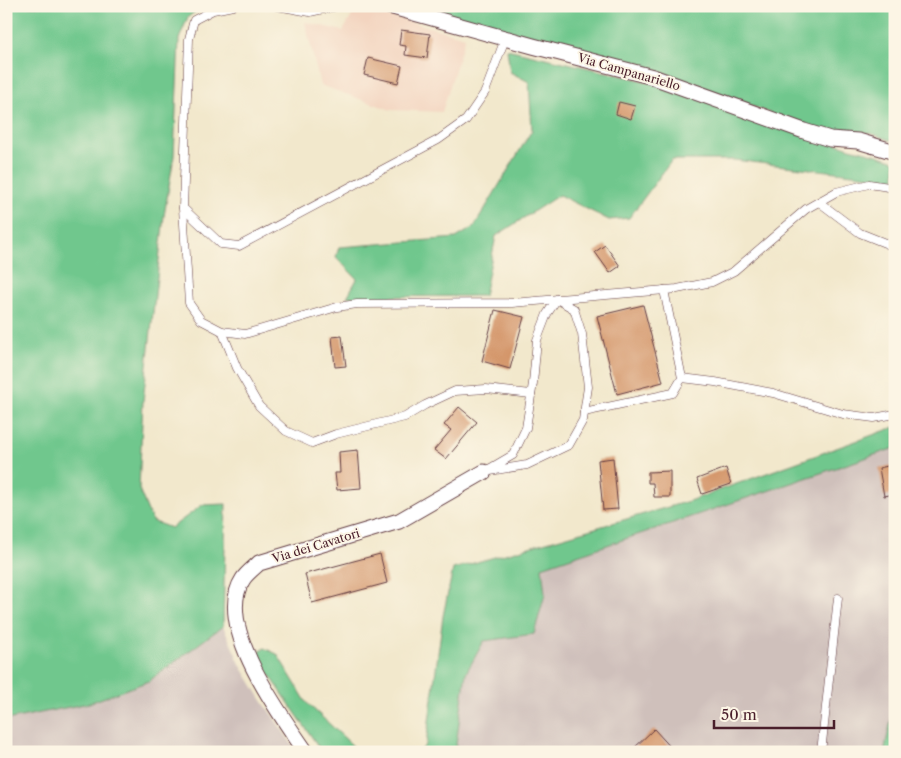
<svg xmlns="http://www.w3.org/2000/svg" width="901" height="758" font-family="'Libre Caslon Text',serif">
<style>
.built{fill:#f3d4bf}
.industrial{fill:#cfc0bb}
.green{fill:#70c78d;stroke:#5d735c}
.building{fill:#d4966b}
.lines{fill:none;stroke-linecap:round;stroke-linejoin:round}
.service-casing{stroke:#633d43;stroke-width:9}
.minor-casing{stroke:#633d43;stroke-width:17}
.service{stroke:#fff;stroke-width:8}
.minor{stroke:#fff;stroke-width:15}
.labels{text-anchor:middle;stroke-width:4;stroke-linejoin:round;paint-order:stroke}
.street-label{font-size:12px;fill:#4a1f2b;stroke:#fcf5e5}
</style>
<rect width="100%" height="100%" fill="#fcf5e5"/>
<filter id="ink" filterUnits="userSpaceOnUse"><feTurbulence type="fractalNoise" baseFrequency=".02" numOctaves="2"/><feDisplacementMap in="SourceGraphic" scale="10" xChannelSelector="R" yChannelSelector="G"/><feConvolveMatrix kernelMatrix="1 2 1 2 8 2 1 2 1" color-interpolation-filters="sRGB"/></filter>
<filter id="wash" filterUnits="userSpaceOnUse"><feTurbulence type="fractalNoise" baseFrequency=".0096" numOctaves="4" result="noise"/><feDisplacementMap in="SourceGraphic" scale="20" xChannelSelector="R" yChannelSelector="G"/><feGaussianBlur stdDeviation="1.12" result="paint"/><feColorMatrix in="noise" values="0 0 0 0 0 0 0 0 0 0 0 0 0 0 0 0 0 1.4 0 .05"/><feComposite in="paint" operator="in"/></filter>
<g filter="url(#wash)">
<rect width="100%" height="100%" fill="#f2e8cc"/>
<polygon class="built" points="357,7 465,37 442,112 391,110 320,85 305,22 343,31"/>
<g class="industrial">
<polygon points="895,448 895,714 892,716 884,752 455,752 466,673 484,641 534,633 545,594 542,567"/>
<polygon points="223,626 241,666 261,699 297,752 6,752 6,720 89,703 149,681"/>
</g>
<g class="green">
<polygon points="6,6 203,6 188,17 179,39 174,156 164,216 143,401 139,489 152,521 171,528 202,505 226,504 223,626 149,681 89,703 6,720"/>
<polygon points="408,6 895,6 895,142 873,134 851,131 829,131 804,126 667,74"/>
<polygon points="507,49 649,82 850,148 874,154 895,161 895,179 734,160 672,160 629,218 609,220 559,195 496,236 484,296 347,297 357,279 336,257 339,247 456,238 474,227 532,130 529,82 510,72"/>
<polygon points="895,427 895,448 542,567 545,594 534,634 484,641 466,673 455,752 420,752 426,744 443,616 453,569 689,501"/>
<polygon points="264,648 277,654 307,703 353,746 356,752 322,752 256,655"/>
<polygon points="895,714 895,752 884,752 892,716"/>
</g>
<g id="blocks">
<g class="building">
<polygon points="401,30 430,34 427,58 405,55 406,46 399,45"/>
<polygon points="368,58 402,66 398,83 364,75"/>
<polygon points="619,102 635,106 631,119 616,114"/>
<polygon points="605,245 620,266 610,273 595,252"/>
<polygon points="643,305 663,382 617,394 597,316"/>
<polygon points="495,310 524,317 510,369 482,361"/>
<polygon points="342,336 346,366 335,367 332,337"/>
<polygon points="459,407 477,422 446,459 434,450 451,430 444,425"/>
<polygon points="358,450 361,488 337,490 335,473 340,473 339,452"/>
<polygon points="613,458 618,509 603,510 598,460"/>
<polygon points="892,465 895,477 895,494 884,496 879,468"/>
<polygon points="726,468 731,484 702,494 697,479"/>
<polygon points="670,471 670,497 654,497 653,483 648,483 648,472"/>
<polygon points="380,554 387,583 312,603 305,574"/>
<polygon points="654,729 675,752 630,752"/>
</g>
</g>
</g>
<g filter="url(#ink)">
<use href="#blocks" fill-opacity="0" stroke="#633d43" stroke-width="1"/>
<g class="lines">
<defs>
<g id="service">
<polyline points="233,6 213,10 194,20 189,39 183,208 189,303 201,320 222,331 245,334 337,307 357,304 512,303 677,289 712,282 734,271 806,209 836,192 869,184 895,188"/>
<polyline points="277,6 310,12 337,6"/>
<polyline points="819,202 860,233 895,247"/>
<polyline points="183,208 221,244 239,246 438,140 466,120 485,92 505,39"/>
<polygon points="557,299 574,309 582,334 588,387 583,420 569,445 527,465 484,472 513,455 526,428 533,383 537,340 547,314"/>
<polyline points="222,331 237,368 259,406 286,431 312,443 336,434 405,417 425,405 455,391 486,389 531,394"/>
<polyline points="682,378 715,382 773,393 843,414 874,418 895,414"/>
<polyline points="584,412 673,393 682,378 664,290"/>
<polyline points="821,752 838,598"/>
</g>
<g id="minor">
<polyline points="389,6 533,46 653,77 804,131 830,139 858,141 895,152"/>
<path d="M306,752c-26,-38 -93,-128 -63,-173 4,-6 11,-11 16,-16l140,-42 85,-49"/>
</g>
</defs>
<use href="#service" class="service-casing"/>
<use href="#minor" class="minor-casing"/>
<use href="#service" class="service"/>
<use href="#minor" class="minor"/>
</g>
</g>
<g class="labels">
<g class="street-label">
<text transform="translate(629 72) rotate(16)" y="4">Via Campanariello</text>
<text transform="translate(316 546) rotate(-17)" y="4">Via dei Cavatori</text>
</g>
</g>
<rect width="901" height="758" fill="none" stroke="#fcf5e5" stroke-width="25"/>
<path d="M714 720v8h120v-8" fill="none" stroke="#4a1f2b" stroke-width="2.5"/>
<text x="721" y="720" font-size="15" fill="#4a1f2b" stroke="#fcf5e5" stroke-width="4" paint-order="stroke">50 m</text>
</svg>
